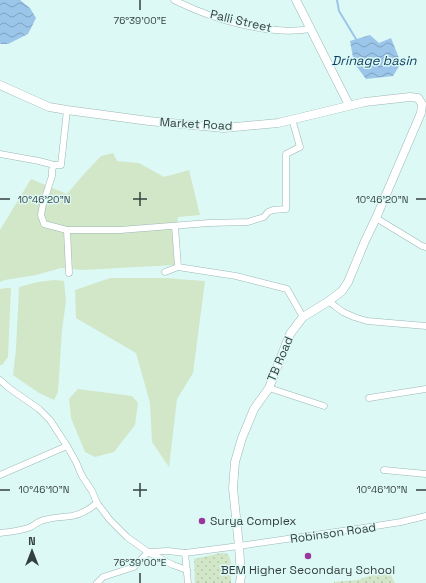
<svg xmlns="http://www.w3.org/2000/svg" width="426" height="583" font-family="'Space Grotesk',sans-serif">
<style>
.grass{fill:#d2e6c8}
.park{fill:url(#park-dots)}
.water{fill:url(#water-waves)}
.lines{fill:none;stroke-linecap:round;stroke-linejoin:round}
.stream{stroke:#9bc5e9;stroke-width:2}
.minor-casing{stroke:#9cb7b5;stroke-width:7}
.major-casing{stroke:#9cb7b5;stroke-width:9}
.minor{stroke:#fff;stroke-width:6}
.major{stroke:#fff;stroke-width:8}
.ticks{fill:none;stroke:#34403f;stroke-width:1.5}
.poi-dot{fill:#9b379c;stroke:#dcf9f6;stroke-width:1.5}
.labels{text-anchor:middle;stroke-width:3;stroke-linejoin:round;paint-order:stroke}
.street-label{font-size:12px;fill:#34403f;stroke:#dcf9f6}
.poi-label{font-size:12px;fill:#34403f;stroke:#dcf9f6;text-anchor:start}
.water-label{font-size:13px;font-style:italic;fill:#0b3c5e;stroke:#dcf9f6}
.ticks-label{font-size:10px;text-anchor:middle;fill:#34403f;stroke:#dcf9f6;stroke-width:3;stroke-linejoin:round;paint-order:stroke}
</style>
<defs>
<pattern id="park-dots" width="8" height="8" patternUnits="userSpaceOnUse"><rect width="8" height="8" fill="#d2e6c8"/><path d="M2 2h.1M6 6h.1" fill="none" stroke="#b5c6ad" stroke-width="1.8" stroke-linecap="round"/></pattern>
<pattern id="water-waves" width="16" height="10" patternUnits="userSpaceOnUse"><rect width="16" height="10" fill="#9bc5e9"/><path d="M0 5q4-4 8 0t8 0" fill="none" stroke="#7fa1be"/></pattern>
</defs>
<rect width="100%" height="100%" fill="#dcf9f6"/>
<g class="grass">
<polygon points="113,153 117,161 139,163 164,177 189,170 200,215 178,217 175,265 82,270 61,268 36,275 5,280 0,282 0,230 31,179 67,194 84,174 101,156"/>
<polygon points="110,278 164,278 205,281 193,373 177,399 169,467 152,442 150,403 136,353 76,318 75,290"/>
<polygon points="54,280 64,281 66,301 62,330 58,392 54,400 39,393 13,375 16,349 19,287 38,282"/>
<polygon points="6,288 11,288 8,357 2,365 0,365 0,289"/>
<polygon points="78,389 132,396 138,403 135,425 114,452 95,457 85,452 71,418 69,399"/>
</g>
<g class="park">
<polygon points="221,553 228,554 231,562 231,583 195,583 194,559"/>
<polygon points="388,570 395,583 334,583 334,582 357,580"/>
</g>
<g class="water">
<polygon points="0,0 20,0 30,8 36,18 28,34 8,44 0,44"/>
<polygon points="370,35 379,43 391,38 401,63 393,76 366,79 354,63 350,41"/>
</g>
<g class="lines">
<polyline class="stream" points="337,0 339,11 356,39"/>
<defs>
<g id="minor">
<path d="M174,0c38,19 94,36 136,29"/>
<polyline points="67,110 61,165 54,165 52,170 52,176 43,204 41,215 44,224 67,230 120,230 209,223 248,222 264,217 268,212 273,210 286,209 286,154 300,147 292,119"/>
<polyline points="0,154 39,161 54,165"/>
<polyline points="376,218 422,246 426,247"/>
<polyline points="175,226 178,267"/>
<polyline points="67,230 69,273"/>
<polyline points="165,272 178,267 236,276 287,289 303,317"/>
<polyline points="329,301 336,307 343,312 354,317 367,321 426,326"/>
<polyline points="0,380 9,388 39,409 50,420 67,446 76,462 82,476 92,491 97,503 110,520 127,537 148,552 173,565 187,570"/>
<polyline points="269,388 324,406"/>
<polyline points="369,398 426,389"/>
<polyline points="384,470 426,474"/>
<polyline points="0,475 67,446"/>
<path d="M0,533c9,-1 19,-2 28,-5 6,-2 10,-7 16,-8 9,-3 19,-3 28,-4 10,-2 18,-7 25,-13"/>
<polyline points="185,553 188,583"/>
<polyline points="97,583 103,577 134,567 148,552 168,551 185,553 239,546 363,528 401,522 426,516"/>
</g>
<g id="major">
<polyline points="296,0 349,105"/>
<polyline points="0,85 49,107 67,110 149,121 224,128 278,123 365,102 410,97 418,98 422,104 421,113 376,218 365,241 348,282 342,291 329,301 303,317 290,334 269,388 254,409 242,438 235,462 233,488 239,546 241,576 240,583"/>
</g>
</defs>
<use href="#minor" class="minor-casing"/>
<use href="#major" class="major-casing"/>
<use href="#minor" class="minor"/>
<use href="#major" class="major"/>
</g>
<path class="ticks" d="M140,0v10M140,192v14M0,199h10M133,199h14M416,199h10M140,483v14M0,490h10M133,490h14M416,490h10M140,573v10"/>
<g class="poi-dot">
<circle cx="202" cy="521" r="4"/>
<circle cx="308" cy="556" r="4"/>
</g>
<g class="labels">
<g class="street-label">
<text transform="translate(241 21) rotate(13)" y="4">Palli Street</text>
<text transform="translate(196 124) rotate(3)" y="4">Market Road</text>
<text transform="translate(280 359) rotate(-67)" y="4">TB Road</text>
<text transform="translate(333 533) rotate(-8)" y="4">Robinson Road</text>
</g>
<g class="poi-label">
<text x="210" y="525">Surya Complex</text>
<text x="308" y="574" text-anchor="middle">BEM Higher Secondary School</text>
</g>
<g class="water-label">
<text x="374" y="65">Drinage basin</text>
</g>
</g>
<g class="ticks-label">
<text x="140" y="24">76°39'00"E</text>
<text x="44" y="203">10°46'20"N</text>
<text x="382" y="203">10°46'20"N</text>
<text x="44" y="493">10°46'10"N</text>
<text x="382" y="493">10°46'10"N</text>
<text x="140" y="566">76°39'00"E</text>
</g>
<g transform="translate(32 551)" stroke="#dcf9f6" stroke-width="3" paint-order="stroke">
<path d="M0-3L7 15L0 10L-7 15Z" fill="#34403f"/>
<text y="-6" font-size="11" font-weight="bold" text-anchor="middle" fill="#34403f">N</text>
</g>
</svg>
